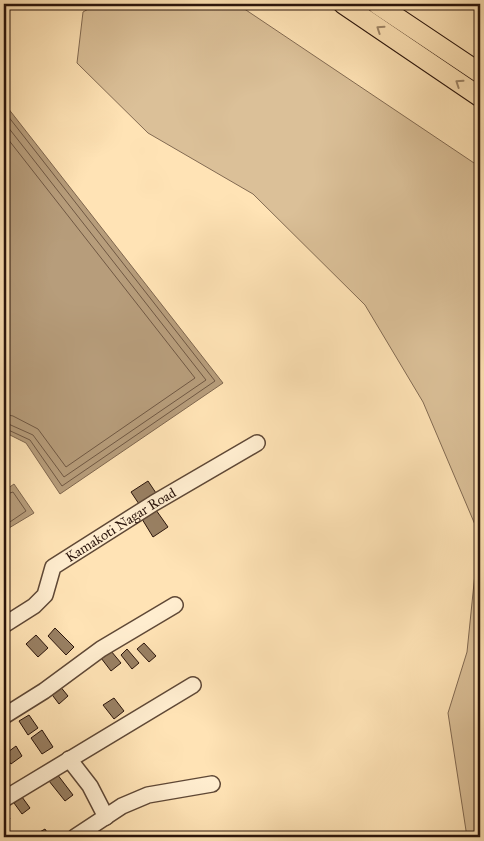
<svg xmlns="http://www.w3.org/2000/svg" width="484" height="841" font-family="'IM FELL Great Primer',serif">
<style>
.green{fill:#dbc098;stroke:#826a52}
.water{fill:#b79d7b;stroke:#7f664e}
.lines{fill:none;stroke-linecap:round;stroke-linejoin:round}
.shore{stroke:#705843;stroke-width:1}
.building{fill:#998063;stroke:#2a140b}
.minor-casing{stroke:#5f4836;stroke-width:18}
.major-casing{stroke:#2a140b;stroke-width:21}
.minor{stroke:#ffedcf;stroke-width:15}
.major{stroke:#ffe3b5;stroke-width:19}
.oneway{stroke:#9f8668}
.labels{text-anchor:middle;stroke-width:4;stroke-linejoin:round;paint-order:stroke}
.street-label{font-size:14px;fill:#2a140b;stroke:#ffedcf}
</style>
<rect width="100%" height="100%" fill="#ffe3b5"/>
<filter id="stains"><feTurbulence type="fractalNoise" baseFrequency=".004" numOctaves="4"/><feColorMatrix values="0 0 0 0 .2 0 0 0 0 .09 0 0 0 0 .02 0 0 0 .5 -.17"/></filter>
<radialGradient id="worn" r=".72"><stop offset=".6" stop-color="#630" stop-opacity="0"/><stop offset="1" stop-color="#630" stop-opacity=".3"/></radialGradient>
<polygon class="green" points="97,4 237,4 480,167 480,837 467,837 448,713 467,652 479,534 423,402 365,305 253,194 148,133 77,63 83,12"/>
<g class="water">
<polygon points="4,103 223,383 60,494 26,443 4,432"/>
<polygon points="14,484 34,513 4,531 4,491"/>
</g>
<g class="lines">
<g class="shore">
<polyline points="4,111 215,381 62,486 30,440 4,428"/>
<polyline points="4,122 206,380 64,477 33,435 4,422"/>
<polyline points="4,134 195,378 66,467 38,429 13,416 4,414"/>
<polyline points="4,495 13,492 26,511 4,526"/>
</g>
</g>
<g class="building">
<polygon points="148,481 156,493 139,504 131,492"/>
<polygon points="156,510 168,527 153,537 142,519"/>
<polygon points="55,628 74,647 66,655 48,636"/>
<polygon points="36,635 48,648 38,657 26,644"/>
<polygon points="144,643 156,656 149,662 137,649"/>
<polygon points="127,649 139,663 132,669 121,655"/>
<polygon points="111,651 121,663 111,671 101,658"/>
<polygon points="59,685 68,696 59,704 50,692"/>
<polygon points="114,698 124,711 114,719 103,705"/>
<polygon points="29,715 38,728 28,735 19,721"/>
<polygon points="42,730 53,747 42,754 31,738"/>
<polygon points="16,746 22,756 11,764 4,755"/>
<polygon points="57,774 73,795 65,801 49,781"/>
<polygon points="22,797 30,808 22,814 14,803"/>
<polygon points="4,809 10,819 4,823"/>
<polygon points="45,829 50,837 40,837 38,833"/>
</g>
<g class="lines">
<defs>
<g id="minor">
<path id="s1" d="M4,625l30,-19 11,-11 8,-28 101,-64 103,-60"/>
<polyline points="4,716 44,691 101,649 175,605"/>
<polyline points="69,759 90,786 106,817"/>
<polyline points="4,799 193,685"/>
<polyline points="75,837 122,806 148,795 212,784"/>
</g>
<g id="major">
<polyline points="343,4 480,97"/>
<polyline points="377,4 480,73"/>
</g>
</defs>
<use href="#minor" class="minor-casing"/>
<use href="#major" class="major-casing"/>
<use href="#minor" class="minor"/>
<use href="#major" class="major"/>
</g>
<defs><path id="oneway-chevron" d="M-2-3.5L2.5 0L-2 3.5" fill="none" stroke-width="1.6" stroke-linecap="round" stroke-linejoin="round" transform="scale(1.25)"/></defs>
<g class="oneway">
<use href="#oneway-chevron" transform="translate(380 29) rotate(-146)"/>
<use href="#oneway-chevron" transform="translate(459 83) rotate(-146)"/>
</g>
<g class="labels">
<g class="street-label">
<text dy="5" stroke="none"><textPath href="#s1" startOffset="160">Kamakoti Nagar Road</textPath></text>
</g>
</g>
<rect width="484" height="841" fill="none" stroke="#ffe3b5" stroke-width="20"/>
<rect x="5" y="5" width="474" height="831" fill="none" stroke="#2a140b" stroke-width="2.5"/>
<rect x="10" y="10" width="464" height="821" fill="none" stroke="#2a140b"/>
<rect width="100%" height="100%" filter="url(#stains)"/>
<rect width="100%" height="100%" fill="url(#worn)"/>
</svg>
